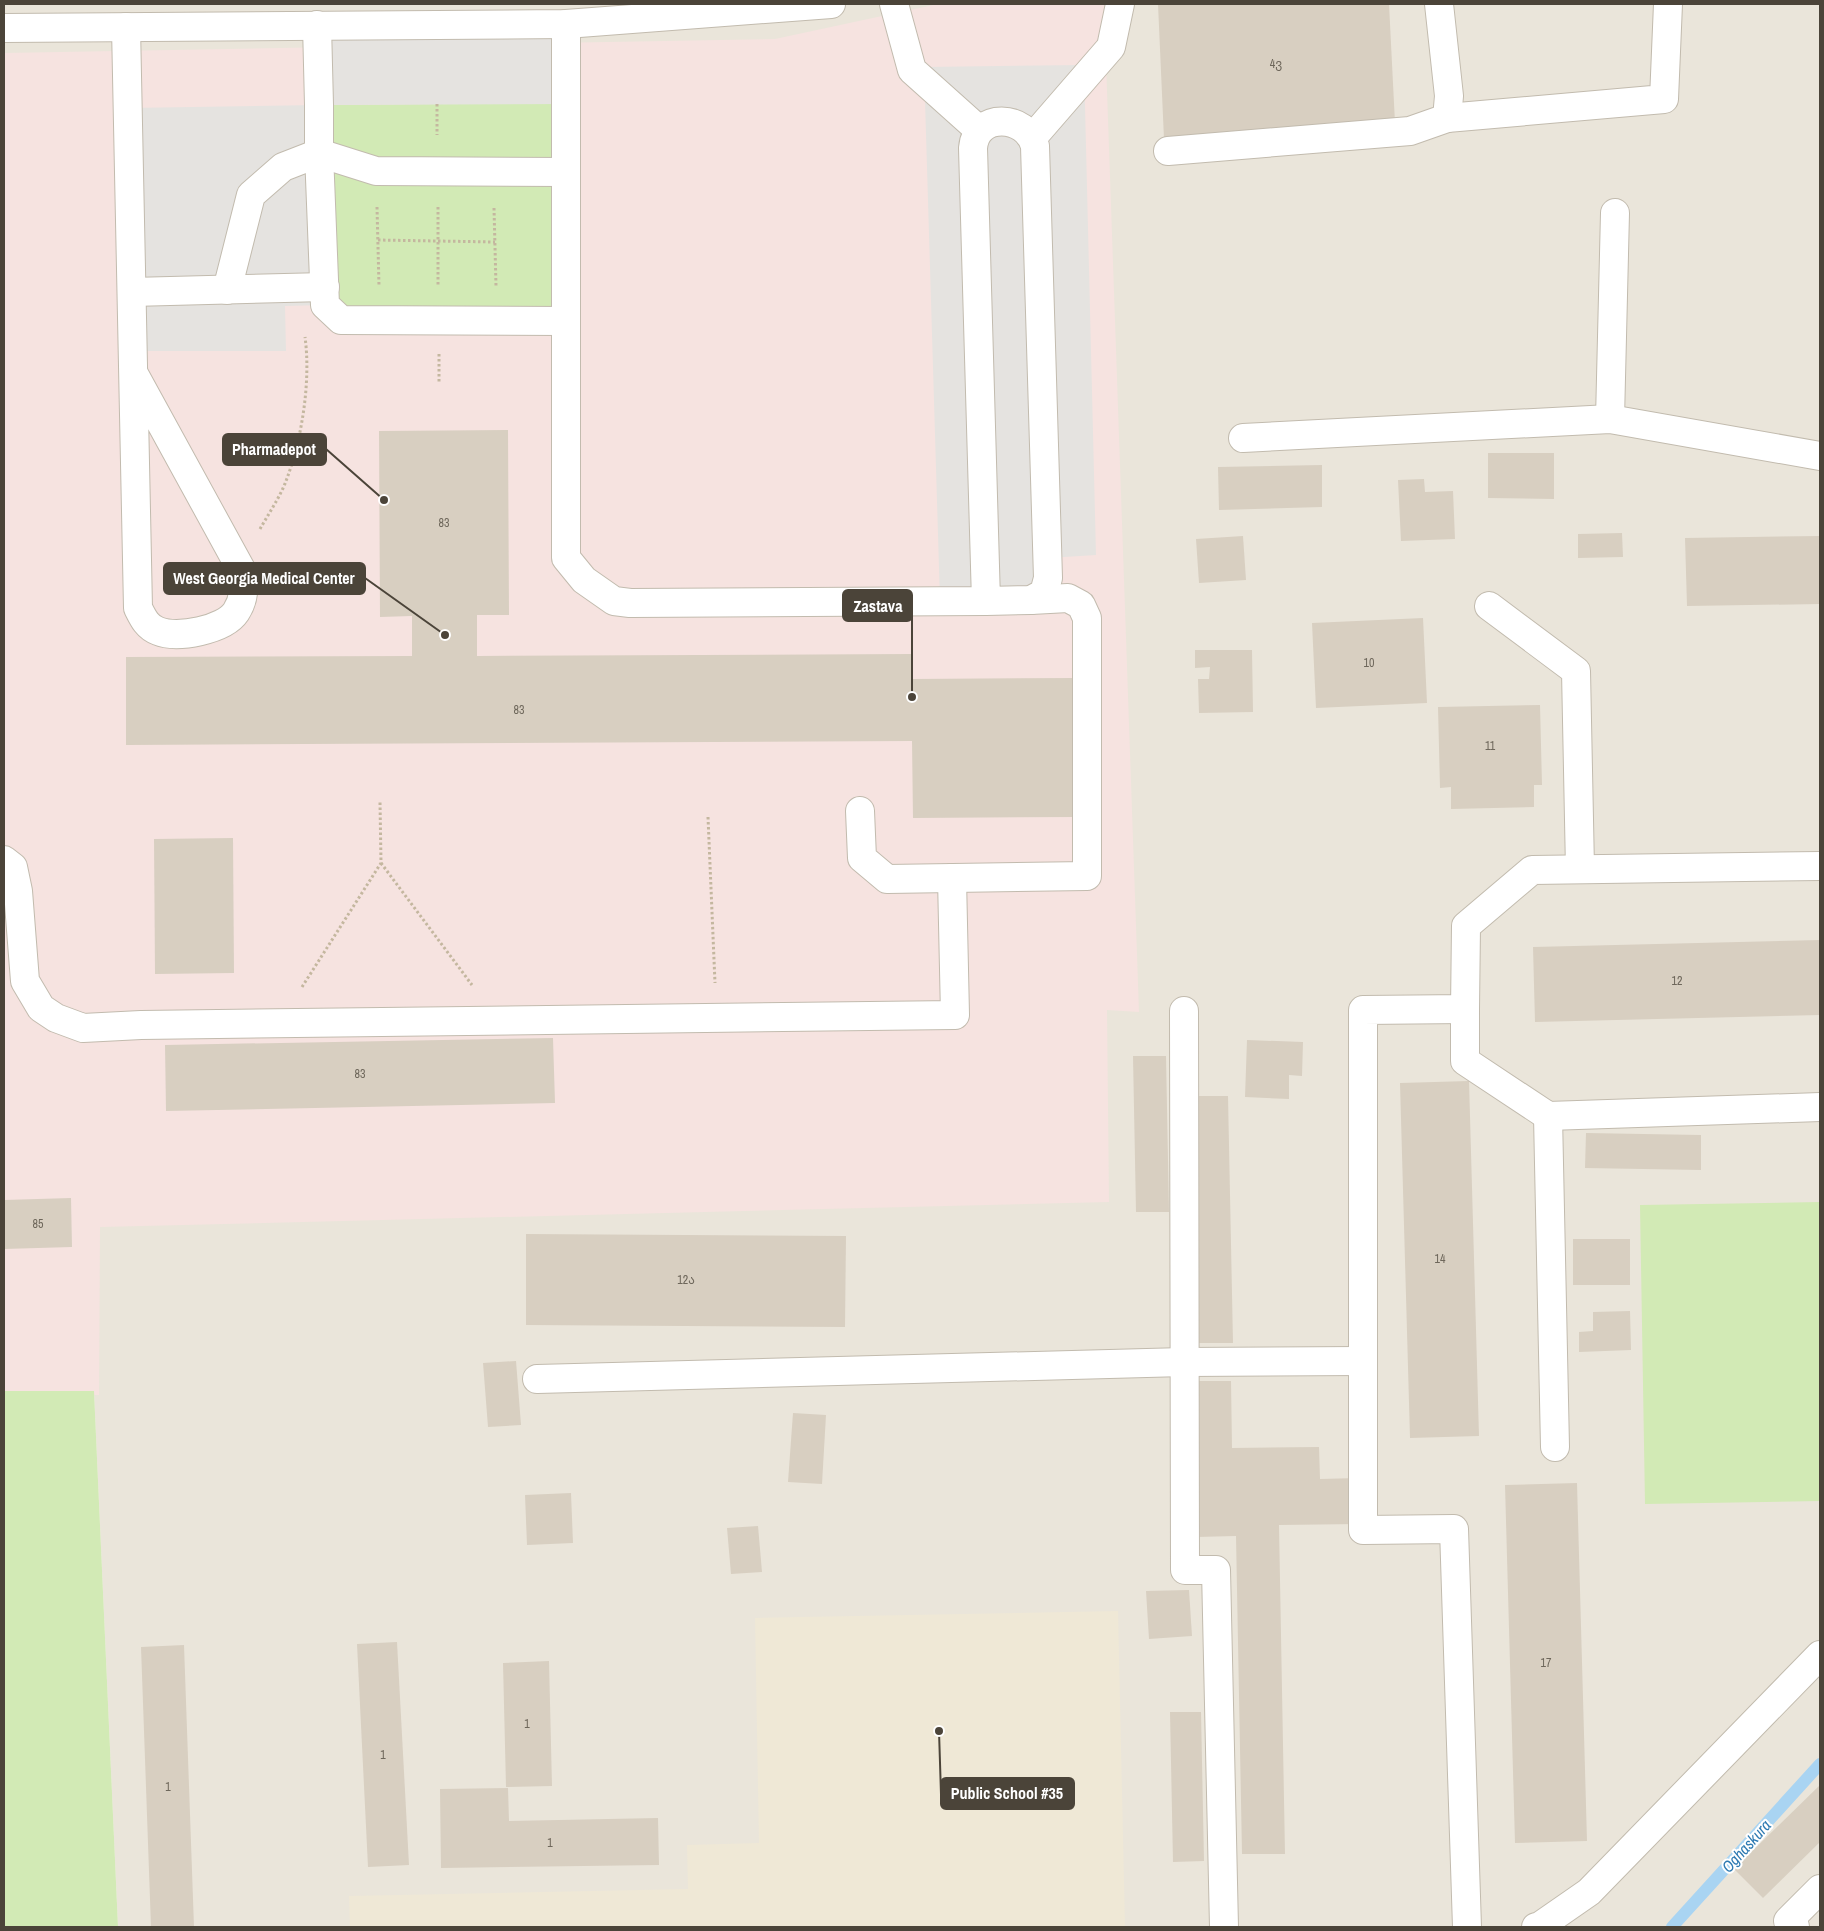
<svg xmlns="http://www.w3.org/2000/svg" width="1824" height="1931" font-family="'Archivo Narrow','Noto Sans Georgian',sans-serif">
<style>
.residential{fill:#eae5da}
.education{fill:#efe8d6}
.medical{fill:#f6e3e0}
.green{fill:#d2eab5}
.parking{fill:#e5e3e0}
.lines{fill:none;stroke-linecap:round;stroke-linejoin:round}
.stream{stroke:#a9d4f2;stroke-width:12}
.building{fill:#d8cfc1}
.minor-casing{stroke:#c2bbae;stroke-width:30}
.path{stroke:#c4b79f;stroke-width:3;stroke-dasharray:2.5 2.5;stroke-linecap:butt}
.minor{stroke:#fff;stroke-width:28}
.labels{text-anchor:middle;stroke-width:4;stroke-linejoin:round;paint-order:stroke}
.number-label{font-size:12px;fill:#6e675b}
.water-label{font-size:16px;font-style:italic;fill:#2e7ab2;stroke:#fff}
.leader{fill:none;stroke:#4b4439;stroke-width:2}
.callout-dot{fill:#4b4439;stroke:#fff;stroke-width:2}
.callout{fill:#4b4439;stroke:#4b4439;stroke-width:2}
.callout-label{font-size:16px;text-anchor:middle;font-weight:bold;fill:#fff}
</style>
<rect width="100%" height="100%" fill="#f6f3ec"/>
<polygon class="residential" points="4,4 1820,4 1820,1927 118,1927 94,1391 4,1391"/>
<polygon class="education" points="1118,1611 1125,1927 350,1927 349,1896 688,1889 687,1845 759,1843 755,1618"/>
<polygon class="medical" points="938,4 1104,4 1139,1012 1107,1010 1109,1202 100,1227 99,1395 4,1396 4,53 775,39"/>
<g class="green">
<polygon points="437,104 566,104 565,321 325,305 319,105"/>
<polygon points="1820,1202 1820,1501 1645,1504 1640,1205"/>
<polygon points="4,1391 94,1391 118,1927 4,1927"/>
</g>
<g class="parking">
<polygon points="566,24 566,104 319,105 325,305 285,306 286,351 133,351 128,108 319,105 317,25"/>
<polygon points="1084,65 1096,555 1048,558 1044,593 940,601 924,67"/>
</g>
<g class="lines">
<polyline class="stream" points="1672,1927 1820,1764"/>
</g>
<g class="building">
<polygon points="1158,4 1389,4 1395,123 1164,139"/>
<polygon points="508,430 509,615 477,615 477,656 912,654 912,679 1076,678 1077,817 913,818 912,741 126,745 126,657 412,656 412,616 380,617 379,431"/>
<polygon points="1488,453 1554,453 1554,499 1488,498"/>
<polygon points="1322,465 1322,507 1219,510 1218,467"/>
<polygon points="1424,479 1425,492 1453,491 1455,539 1401,541 1398,480"/>
<polygon points="1622,533 1623,557 1578,558 1578,534"/>
<polygon points="1243,536 1246,580 1199,583 1196,539"/>
<polygon points="1820,536 1820,604 1687,606 1685,538"/>
<polygon points="1423,618 1427,703 1316,708 1312,623"/>
<polygon points="1195,650 1252,650 1253,712 1199,713 1198,679 1209,679 1210,667 1195,668"/>
<polygon points="1540,705 1542,785 1534,785 1534,807 1451,809 1451,787 1440,788 1438,707"/>
<polygon points="233,838 234,973 155,974 154,839"/>
<polygon points="1820,940 1820,1015 1535,1022 1533,947"/>
<polygon points="553,1038 555,1103 166,1111 165,1045"/>
<polygon points="1247,1040 1303,1042 1302,1076 1289,1075 1289,1099 1245,1097"/>
<polygon points="1133,1056 1166,1056 1169,1212 1136,1212"/>
<polygon points="1469,1081 1479,1436 1410,1438 1400,1083"/>
<polygon points="1192,1096 1228,1096 1233,1343 1197,1343"/>
<polygon points="1586,1133 1701,1135 1701,1170 1585,1168"/>
<polygon points="71,1198 72,1247 4,1249 4,1200"/>
<polygon points="526,1234 846,1236 845,1327 526,1325"/>
<rect x="1573" y="1239" width="57" height="46"/>
<polygon points="1630,1311 1631,1350 1579,1352 1579,1332 1593,1331 1593,1312"/>
<polygon points="516,1361 521,1425 488,1427 483,1363"/>
<polygon points="1193,1381 1231,1381 1232,1448 1319,1447 1320,1479 1358,1478 1359,1524 1279,1525 1285,1854 1242,1854 1236,1536 1196,1537"/>
<polygon points="793,1413 826,1415 822,1484 788,1482"/>
<polygon points="1577,1483 1587,1841 1515,1843 1505,1485"/>
<polygon points="571,1493 573,1543 527,1545 525,1495"/>
<polygon points="758,1526 762,1572 731,1574 727,1528"/>
<polygon points="1189,1590 1192,1636 1149,1639 1146,1591"/>
<polygon points="397,1642 409,1865 368,1867 357,1644"/>
<polygon points="184,1645 194,1927 151,1927 141,1647"/>
<polygon points="549,1661 552,1786 506,1787 503,1663"/>
<polygon points="1170,1712 1201,1712 1204,1861 1173,1862"/>
<polygon points="1820,1785 1820,1842 1763,1898 1734,1869"/>
<polygon points="508,1788 509,1821 658,1818 659,1865 441,1868 440,1789"/>
</g>
<g class="lines">
<defs>
<g id="minor">
<polyline points="894,4 912,70 979,130"/>
<path d="M566,24v534l18,22 30,21 16,2 356,-2 -13,-453c3,-36 53,-34 62,-2l13,432 -4,15 -13,7 -45,1"/>
<polyline points="317,25 319,105 319,153 325,305 341,320 565,321"/>
<path d="M126,27l12,581c5,10 9,19 20,23 19,8 66,-1 78,-19 9,-14 8,-25 6,-41l-108,-197"/>
<polyline points="4,28 566,24 831,4"/>
<polyline points="1447,118 1664,99 1668,4"/>
<polyline points="1033,137 1111,47 1120,4"/>
<polyline points="1168,151 1410,131 1447,118 1449,96 1439,4"/>
<polyline points="227,290 251,195 283,167 319,153 376,171 565,172"/>
<polyline points="132,292 325,287"/>
<polyline points="1610,419 1615,213"/>
<polyline points="1243,438 1610,419 1820,456"/>
<polyline points="1489,606 1576,671 1580,869"/>
<polyline points="860,811 862,858 887,879 1087,876 1087,618 1081,605 1068,598 1031,600"/>
<polyline points="4,860 13,867 18,891 25,981 41,1008 56,1018 83,1028 141,1025 955,1015 952,878"/>
<polyline points="1465,1009 1465,1061 1548,1116 1820,1107"/>
<polyline points="1184,1011 1185,1570 1216,1570 1224,1927"/>
<polyline points="1548,1116 1555,1447"/>
<polyline points="537,1379 1184,1362 1362,1361"/>
<polyline points="1467,1927 1454,1529 1363,1530 1363,1010 1465,1009 1466,926 1532,870 1820,866"/>
<polyline points="1536,1927 1540,1926 1589,1892 1820,1655"/>
<polyline points="1795,1927 1788,1921 1820,1889"/>
</g>
</defs>
<use href="#minor" class="minor-casing"/>
<g class="path">
<polyline points="437,104 437,135"/>
<polyline points="377,207 379,286"/>
<polyline points="438,207 438,285"/>
<polyline points="494,208 496,286"/>
<polyline points="378,240 495,242"/>
<polyline points="439,354 439,384"/>
<path d="M260,529c9,-16 20,-32 26,-48 16,-42 25,-100 19,-144"/>
<polyline points="708,817 715,983"/>
<polyline points="381,863 472,985"/>
<polyline points="302,987 381,863 380,802"/>
</g>
<use href="#minor" class="minor"/>
</g>
<g class="labels">
<g class="number-label">
<text x="1276" y="68">4ვ</text>
<text x="444" y="527">83</text>
<text x="1369" y="667">10</text>
<text x="519" y="714">83</text>
<text x="1490" y="750">11</text>
<text x="1677" y="985">12</text>
<text x="360" y="1078">83</text>
<text x="38" y="1228">85</text>
<text x="1440" y="1263">14</text>
<text x="686" y="1284">12ა</text>
<text x="1546" y="1667">17</text>
<text x="527" y="1728">1</text>
<text x="383" y="1759">1</text>
<text x="168" y="1791">1</text>
<text x="550" y="1847">1</text>
</g>
<g class="water-label">
<text transform="translate(1746 1846) rotate(-48)" y="6">Oghaskura</text>
</g>
</g>
<path class="leader" d="M384 500L326 449M445 635L365 578M912 697L912 606M939 1731L941 1794"/>
<g class="callout-dot">
<circle cx="384" cy="500" r="5"/>
<circle cx="445" cy="635" r="5"/>
<circle cx="912" cy="697" r="5"/>
<circle cx="939" cy="1731" r="5"/>
</g>
<g class="callout">
<rect x="223" y="434" width="103" height="31" rx="5"/>
<rect x="164" y="563" width="201" height="31" rx="5"/>
<rect x="843" y="590" width="69" height="31" rx="5"/>
<rect x="941" y="1778" width="133" height="31" rx="5"/>
</g>
<g class="callout-label">
<text x="274" y="455">Pharmadepot</text>
<text x="264" y="584">West Georgia Medical Center</text>
<text x="878" y="612">Zastava</text>
<text x="1007" y="1799">Public School #35</text>
</g>
<rect width="1824" height="1931" fill="none" stroke="#4b4439" stroke-width="10"/>
</svg>
